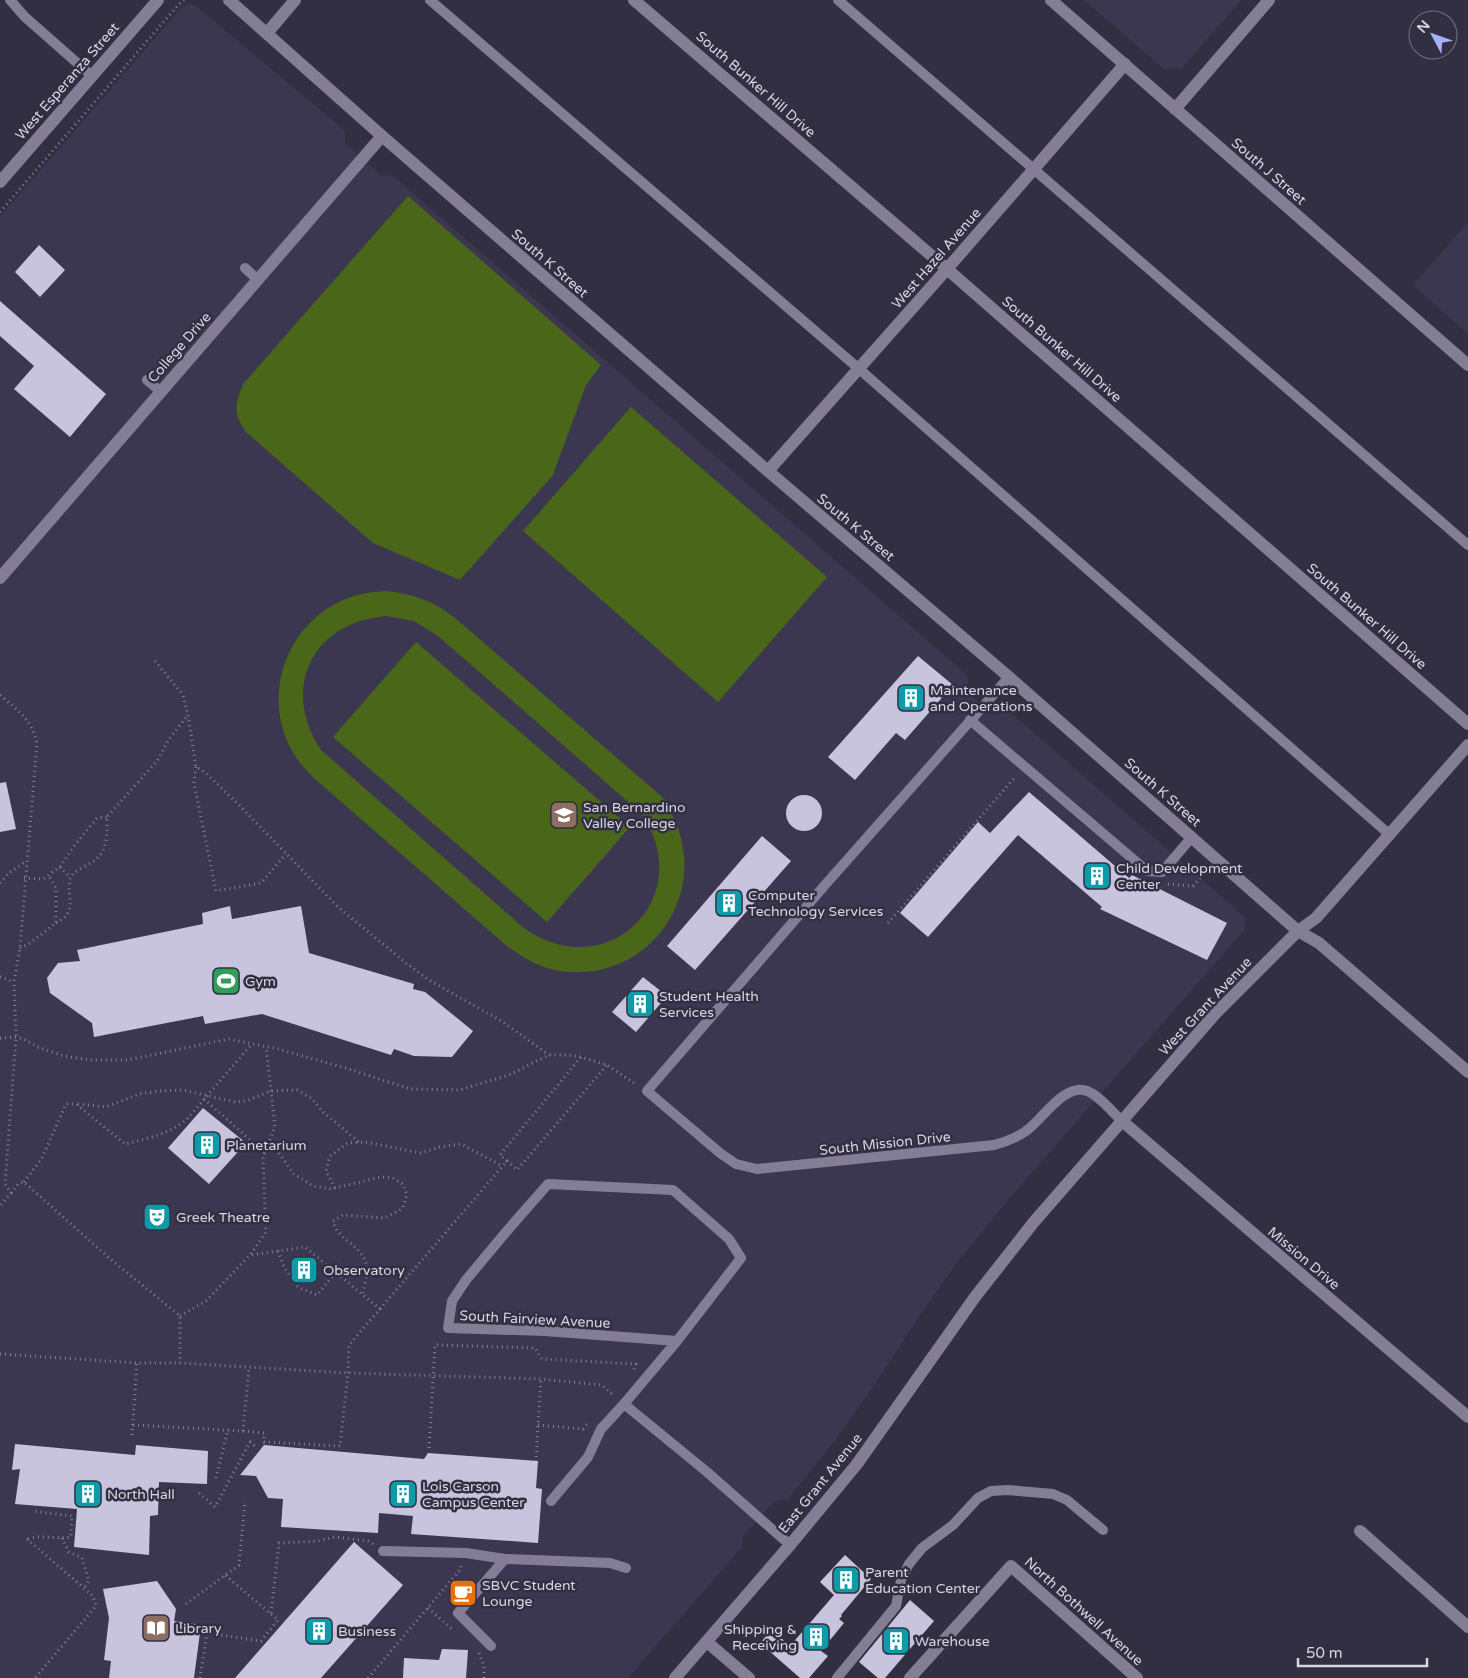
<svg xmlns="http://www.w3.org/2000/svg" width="1468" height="1678" font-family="'Varela Round',sans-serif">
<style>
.built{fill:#3c3751}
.green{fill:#4a6619;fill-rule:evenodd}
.building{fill:#c9c4dd}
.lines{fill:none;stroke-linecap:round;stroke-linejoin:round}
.path{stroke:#848191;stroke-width:3;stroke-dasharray:1 4;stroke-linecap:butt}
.lane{stroke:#837e96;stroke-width:10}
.street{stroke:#837e96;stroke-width:12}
.secondary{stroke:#837e96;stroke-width:12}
.labels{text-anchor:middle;stroke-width:5;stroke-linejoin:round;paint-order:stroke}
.street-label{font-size:14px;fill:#d7d5e2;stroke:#332f42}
.poi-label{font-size:14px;fill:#d7d5e2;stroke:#332f42;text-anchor:start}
</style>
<rect width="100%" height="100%" fill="#332f42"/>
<g class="built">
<polygon points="1084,0 1241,0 1182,68 1164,69"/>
<polygon points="189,4 196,6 343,129 345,135 345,143 382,176 392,175 967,675 970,694 992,714 1011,713 1245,917 1245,929 1008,1200 962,1256 926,1306 868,1394 834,1442 788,1499 775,1501 743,1536 742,1547 628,1678 0,1678 0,217 182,7"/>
<polygon points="1468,222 1468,334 1413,285"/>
</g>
<g class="green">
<path d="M408,196l193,169 -15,20 -33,90 -93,105 -87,-37 -126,-110c-14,-18 -13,-29 -3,-50z"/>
<polygon points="631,407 827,577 718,702 523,531"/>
<path d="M386,591c27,3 47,10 68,26l215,186 -2,3c50,79 -14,179 -107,165 -20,-3 -36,-13 -52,-24l-193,-168c-9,-9 -18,-18 -24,-30 -30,-57 -3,-128 57,-151 13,-5 25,-6 38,-7zM386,616l28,5 24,15 204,178c56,84 -35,173 -118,114l-203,-178c-41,-61 -9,-128 65,-134z"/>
<polygon points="416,642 630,827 547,922 333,737"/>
</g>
<g class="building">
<polygon points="39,245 65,270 40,297 15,272"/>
<polygon points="0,301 106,394 70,437 14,389 34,366 0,336"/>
<polygon points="918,656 953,685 905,740 896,733 855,780 828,757"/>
<polygon points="6,782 16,829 0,832 0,783"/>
<polygon points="1029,792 1129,878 1132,875 1227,923 1207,960 1100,909 1102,907 1018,835 928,937 900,913 978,822 990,833"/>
<circle cx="804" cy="813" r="18"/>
<polygon points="762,836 791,861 695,970 667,946"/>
<polygon points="230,906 232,919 301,906 309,953 414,984 413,989 425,992 473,1031 452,1057 414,1056 394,1049 391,1055 262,1014 205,1024 203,1016 94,1037 92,1023 50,993 47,978 58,963 80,961 77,950 203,924 202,913"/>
<polygon points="643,977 667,996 636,1032 612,1012"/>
<polygon points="203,1108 246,1143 209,1184 168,1148"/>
<polygon points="301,1257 303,1259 305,1257 317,1268 315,1270 318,1273 308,1284 306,1282 304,1284 291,1273 293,1271 291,1269"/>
<polygon points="15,1444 135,1455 136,1445 208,1451 207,1484 159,1482 158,1515 150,1516 149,1555 74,1547 77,1509 15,1504 20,1469 12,1470"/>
<polygon points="264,1445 424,1459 428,1453 538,1461 536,1488 542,1489 538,1543 411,1534 413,1516 379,1513 378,1533 281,1527 283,1499 268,1498 256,1476 240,1475"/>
<polygon points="354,1542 403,1585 321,1678 235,1678"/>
<polygon points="845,1555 871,1579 841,1615 842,1616 839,1619 844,1623 821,1651 828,1656 809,1678 800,1678 760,1643 772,1630 790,1646 834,1595 820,1582"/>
<polygon points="157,1581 176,1609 174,1621 201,1625 194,1678 109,1678 111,1661 104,1660 109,1618 103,1589"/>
<polygon points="910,1600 934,1621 885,1678 878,1678 859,1662"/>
<polygon points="442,1649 468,1650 466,1678 403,1678 404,1658 439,1660"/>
</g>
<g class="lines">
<g class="path">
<polyline points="0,212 179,4 184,0"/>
<polyline points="155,661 183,695 188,715 196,767 206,773 239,805 338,907 406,963 429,980 503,1022 549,1055"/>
<path d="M0,695c18,16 32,24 37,49l-17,204 -6,34 2,55 -11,147 6,9 -11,13"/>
<polyline points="196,767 194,783 216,891 261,883 286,854"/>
<polyline points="60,867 70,877"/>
<polyline points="24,878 43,879 60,867 74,846 97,818 107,817"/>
<polyline points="0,883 9,873 26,861"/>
<polyline points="1168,884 1193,886 1203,875"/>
<path d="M56,923c23,-11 10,-26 14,-44 3,-11 23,-13 30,-24 8,-10 7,-26 7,-38l50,-56 12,-22 19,-24"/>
<polyline points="888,923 1016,776"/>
<polyline points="20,948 30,943 56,923 56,888 49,876"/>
<polyline points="0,977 14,982"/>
<polyline points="0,1038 16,1037 24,1039 38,1047 64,1056 91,1060 127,1060 229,1039 278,1049 349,1069 410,1089 460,1090 509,1075 549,1055 567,1055 581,1057 607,1065 637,1085"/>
<polyline points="204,1099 265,1153"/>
<polyline points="78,1104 106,1107 139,1094 159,1091 183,1090 235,1102 246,1101 271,1091 297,1090 311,1098 323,1112 359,1142"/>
<path d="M270,1141l24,33 19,12 18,3 50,-12 12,1 10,6 4,11 -5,14 -18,9 -41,-3 -10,6c4,20 30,23 34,46 1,8 -3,19 -4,27"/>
<polyline points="507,1161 500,1155 581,1057"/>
<path d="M24,1182l18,-24 24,-54h10l49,40c22,-5 47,-11 63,-26l63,-73"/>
<polyline points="335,1188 326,1171 330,1156 348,1143 365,1142 421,1153 440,1147 461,1144 502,1166"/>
<polyline points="11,1193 19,1183 24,1182 108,1257 180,1316 180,1363"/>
<polyline points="278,1251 285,1269 298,1287 317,1295 336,1272"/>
<polyline points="380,1309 507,1161 517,1170 607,1065"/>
<polyline points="180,1316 206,1301 250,1255 266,1232 263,1157 275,1127 266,1047"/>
<polyline points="0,1354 137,1363 180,1363 348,1373 541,1379 602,1385 614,1396"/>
<polyline points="133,1425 243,1431 249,1368"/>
<polyline points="538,1425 583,1429 588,1423"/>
<polyline points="243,1431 264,1433 264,1442 340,1446 348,1373 349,1345 380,1309 305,1247 250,1255"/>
<polyline points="132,1435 137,1363"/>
<polyline points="429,1448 435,1345 535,1348 542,1359 636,1364 634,1369"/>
<polyline points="536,1457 541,1379"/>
<polyline points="216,1478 228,1429"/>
<polyline points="199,1493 215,1507 250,1442 257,1448"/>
<polyline points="62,1538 69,1552 82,1558 89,1581 84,1588"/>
<polyline points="27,1539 93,1596 96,1606 35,1678"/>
<path d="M28,1539c16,-5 27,1 43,-2l1,-21 -40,-5"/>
<polyline points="186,1604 239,1565 245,1501"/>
<polyline points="428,1608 454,1631"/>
<polyline points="271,1613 279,1543 318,1541 335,1537 368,1541 373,1544"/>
<polyline points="479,1653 484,1666 484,1678"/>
<polyline points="200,1678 207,1633 261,1641 278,1620 225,1575"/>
<polyline points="368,1678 460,1570 461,1565"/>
</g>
<g class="lane">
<polyline points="10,0 25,17 92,76"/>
<polyline points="430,0 858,368 1390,835"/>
<polyline points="838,0 1468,545"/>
<polyline points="245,268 257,279"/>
<polyline points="147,380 160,391"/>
<path d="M1009,677l-184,208 -178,206 73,62 16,11 21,5 237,-24c11,-3 22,-7 32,-14 16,-11 39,-49 61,-40 12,4 26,22 35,30"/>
<polyline points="970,720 1147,871 1162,872 1192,837"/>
<polyline points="677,1341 545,1331 448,1328 452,1301 466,1280 506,1232 548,1184 673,1190 729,1239 741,1258 677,1341 624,1404 707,1472 790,1545"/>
<polyline points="551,1501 588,1457 601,1429 624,1404"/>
<polyline points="383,1551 466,1553 505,1559"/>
<polyline points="491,1646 458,1613 505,1559 610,1563 626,1568"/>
<polyline points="837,1678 896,1606 901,1580 909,1564 922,1548 953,1525 978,1498 991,1491 1008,1490 1053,1494 1067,1500 1103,1530"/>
</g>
<g class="street">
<polyline points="634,0 947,269 1468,724"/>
<polyline points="1051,0 1468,365"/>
<polyline points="267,33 295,0"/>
<polyline points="1175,109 1269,0"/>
<polyline points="0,182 158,0"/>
<polyline points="768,471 947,269 1125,64"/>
<polyline points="0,578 382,136"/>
<polyline points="1298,931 1319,943 1468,1072"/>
<polyline points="1122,1121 1468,1417"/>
<polyline points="1360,1531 1468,1627"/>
<polyline points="707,1642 749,1678"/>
<polyline points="910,1678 1011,1566 1137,1678"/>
</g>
<g class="secondary">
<polyline points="229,0 382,136 768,471 1009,677 1298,931"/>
<polyline points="675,1678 790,1545 857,1464 975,1297 1033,1223 1215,1014 1298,931 1316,918 1468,745"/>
</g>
</g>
<defs>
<symbol id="building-square" viewBox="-11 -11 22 22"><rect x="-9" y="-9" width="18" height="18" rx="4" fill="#0f9aa8" stroke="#332f42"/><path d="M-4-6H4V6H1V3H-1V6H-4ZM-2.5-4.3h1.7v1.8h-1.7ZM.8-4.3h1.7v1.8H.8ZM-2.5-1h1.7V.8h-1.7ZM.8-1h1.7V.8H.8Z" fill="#fff"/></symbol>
<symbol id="university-square" viewBox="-11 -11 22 22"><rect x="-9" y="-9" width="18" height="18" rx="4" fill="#8d6e63" stroke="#332f42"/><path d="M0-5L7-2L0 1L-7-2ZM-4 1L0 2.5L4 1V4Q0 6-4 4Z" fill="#fff"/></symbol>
<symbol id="stadium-square" viewBox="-11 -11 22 22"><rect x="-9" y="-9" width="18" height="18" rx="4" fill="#2e9e5b" stroke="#332f42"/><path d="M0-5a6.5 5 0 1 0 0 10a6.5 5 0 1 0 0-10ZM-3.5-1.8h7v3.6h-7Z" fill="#fff"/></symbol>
<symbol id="theatre-square" viewBox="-11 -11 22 22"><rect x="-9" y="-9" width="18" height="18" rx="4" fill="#0f9aa8" stroke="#332f42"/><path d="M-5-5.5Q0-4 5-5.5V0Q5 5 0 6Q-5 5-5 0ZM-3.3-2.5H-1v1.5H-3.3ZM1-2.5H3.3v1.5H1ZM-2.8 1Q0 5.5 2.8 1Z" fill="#fff"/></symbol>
<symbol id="cafe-square" viewBox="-11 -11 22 22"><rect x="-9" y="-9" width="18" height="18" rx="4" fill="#e8710a" stroke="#332f42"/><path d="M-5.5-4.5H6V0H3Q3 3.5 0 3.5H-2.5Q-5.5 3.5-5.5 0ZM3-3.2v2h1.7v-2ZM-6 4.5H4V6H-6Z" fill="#fff"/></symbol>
<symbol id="library-square" viewBox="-11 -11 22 22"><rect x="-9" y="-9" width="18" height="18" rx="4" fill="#8d6e63" stroke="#332f42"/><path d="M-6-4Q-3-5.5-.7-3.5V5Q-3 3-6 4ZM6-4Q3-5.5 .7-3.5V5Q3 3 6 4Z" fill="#fff"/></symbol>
</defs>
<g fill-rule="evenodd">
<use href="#building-square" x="895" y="682" width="32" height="32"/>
<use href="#university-square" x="548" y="799" width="32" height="32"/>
<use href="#building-square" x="1081" y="860" width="32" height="32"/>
<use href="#building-square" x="713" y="887" width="32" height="32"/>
<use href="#stadium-square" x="210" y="965" width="32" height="32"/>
<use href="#building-square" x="624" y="988" width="32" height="32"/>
<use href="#building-square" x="191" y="1129" width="32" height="32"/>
<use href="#theatre-square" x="141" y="1201" width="32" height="32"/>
<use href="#building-square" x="288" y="1254" width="32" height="32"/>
<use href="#building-square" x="72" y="1478" width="32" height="32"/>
<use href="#building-square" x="387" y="1478" width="32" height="32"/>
<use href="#building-square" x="830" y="1564" width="32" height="32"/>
<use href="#cafe-square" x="447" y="1577" width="32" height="32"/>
<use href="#library-square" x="140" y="1612" width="32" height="32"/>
<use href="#building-square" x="303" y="1615" width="32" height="32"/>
<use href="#building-square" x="800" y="1621" width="32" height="32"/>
<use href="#building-square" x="880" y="1625" width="32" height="32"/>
</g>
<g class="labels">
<g class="street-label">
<text transform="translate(67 81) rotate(-49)" y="5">West Esperanza Street</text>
<text transform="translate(756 84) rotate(41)" y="5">South Bunker Hill Drive</text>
<text transform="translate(1269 171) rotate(41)" y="5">South J Street</text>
<text transform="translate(936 258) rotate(-49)" y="5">West Hazel Avenue</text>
<text transform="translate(550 263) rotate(41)" y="5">South K Street</text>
<text transform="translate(179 347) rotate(-49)" y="5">College Drive</text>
<text transform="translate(1062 349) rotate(41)" y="5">South Bunker Hill Drive</text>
<text transform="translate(856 527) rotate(40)" y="5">South K Street</text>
<text transform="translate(1367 616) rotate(41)" y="5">South Bunker Hill Drive</text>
<text transform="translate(1163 792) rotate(41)" y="5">South K Street</text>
<text transform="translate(1205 1006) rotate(-47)" y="5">West Grant Avenue</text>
<text transform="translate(885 1143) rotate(-6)" y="5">South Mission Drive</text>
<text transform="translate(1304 1258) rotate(40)" y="5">Mission Drive</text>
<text transform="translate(535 1319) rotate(3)" y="5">South Fairview Avenue</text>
<text transform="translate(820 1483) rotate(-51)" y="5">East Grant Avenue</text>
<text transform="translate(1084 1611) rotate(42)" y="5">North Bothwell Avenue</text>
</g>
<g class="poi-label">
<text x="930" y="695">Maintenance<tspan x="930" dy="16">and Operations</tspan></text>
<text x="583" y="812">San Bernardino<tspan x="583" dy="16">Valley College</tspan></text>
<text x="1116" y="873">Child Development<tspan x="1116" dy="16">Center</tspan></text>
<text x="748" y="900">Computer<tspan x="748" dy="16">Technology Services</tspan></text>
<text x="245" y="986">Gym</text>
<text x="659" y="1001">Student Health<tspan x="659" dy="16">Services</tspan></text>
<text x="226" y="1150">Planetarium</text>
<text x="176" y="1222">Greek Theatre</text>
<text x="323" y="1275">Observatory</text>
<text x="422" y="1491">Lois Carson<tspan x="422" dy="16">Campus Center</tspan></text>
<text x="107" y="1499">North Hall</text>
<text x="865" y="1577">Parent<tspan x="865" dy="16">Education Center</tspan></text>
<text x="482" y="1590">SBVC Student<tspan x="482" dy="16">Lounge</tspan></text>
<text x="175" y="1633">Library</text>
<text x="797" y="1634" text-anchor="end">Shipping &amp;<tspan x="797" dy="16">Receiving</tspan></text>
<text x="338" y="1636">Business</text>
<text x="915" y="1646">Warehouse</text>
</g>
</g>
<g transform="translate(1433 35) rotate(311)"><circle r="24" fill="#332f42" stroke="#757182"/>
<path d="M0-4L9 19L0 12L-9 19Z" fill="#a5b1fc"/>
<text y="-8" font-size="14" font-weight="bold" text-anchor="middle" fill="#d7d5e2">N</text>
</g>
<path d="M1298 1658v8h129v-8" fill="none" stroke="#d7d5e2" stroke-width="2.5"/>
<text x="1306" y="1658" font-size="15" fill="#d7d5e2" stroke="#332f42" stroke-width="4" paint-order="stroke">50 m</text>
</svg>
